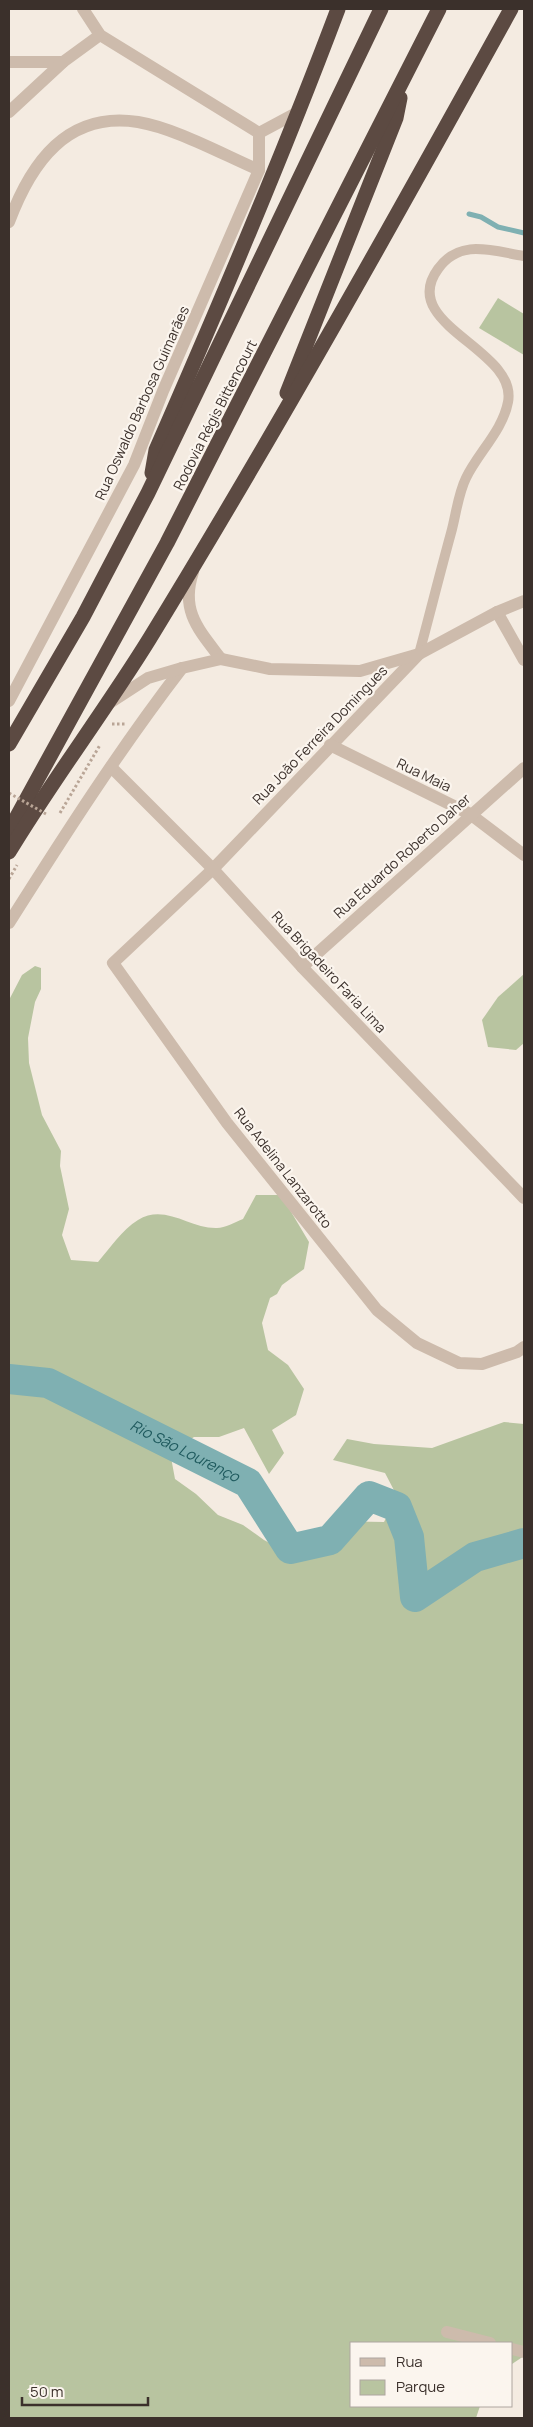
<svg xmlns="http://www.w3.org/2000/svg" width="533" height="2427" font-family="Manrope,sans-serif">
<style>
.green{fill:#b8c4a0}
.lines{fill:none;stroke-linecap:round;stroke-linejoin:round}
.stream{stroke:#7fb0b2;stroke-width:5}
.river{stroke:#7fb0b2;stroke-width:30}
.path{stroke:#b9a596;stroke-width:3;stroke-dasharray:2.5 2.5;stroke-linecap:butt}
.service{stroke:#cdbbac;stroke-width:10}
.minor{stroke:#cdbbac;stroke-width:12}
.tertiary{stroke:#cdbbac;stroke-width:12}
.motorway{stroke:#5c4a42;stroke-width:15}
.path-bridge{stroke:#b9a596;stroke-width:3;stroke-dasharray:2.5 2.5;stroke-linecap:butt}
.labels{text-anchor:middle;stroke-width:4.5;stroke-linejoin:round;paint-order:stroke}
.street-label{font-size:14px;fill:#3b302b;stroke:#fbf5ee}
.water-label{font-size:15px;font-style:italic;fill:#1f5a5e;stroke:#fbf5ee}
</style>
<rect width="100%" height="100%" fill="#f4ebe1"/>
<g class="green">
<polygon points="498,298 524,314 524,355 479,328"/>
<path d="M35,966l6,2v21l-6,13 -7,36 1,25 13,52 19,36 -1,15 9,43 -7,26 9,25 27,2c12,-14 24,-32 40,-42 27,-17 52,9 79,8 8,0 18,-6 26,-9l13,-24h25l28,47 -5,27 -22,16 -5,9 -7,4 -8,25 6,27 20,15 16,24 -8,26 -24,15 12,23 -15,21 -25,-46 -25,9h-25l-24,15 5,27 21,15 22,21 25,10 21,15 24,13 23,-13 20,-19 53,1 13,-26 -12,-23 -52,-13 14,-21 27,5 58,4 72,-26 20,2v932l-12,8v-21h-160v63h128l-4,12h-467v-1418l13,-25z"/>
<polygon points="524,974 524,1043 516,1050 488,1047 482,1020 498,997"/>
</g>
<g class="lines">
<polyline class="stream" points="469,214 481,217 498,227 524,233"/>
<path class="river" id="s1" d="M9,1379l39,4 200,100 42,66 40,-9 39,-44 28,11 12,30 6,60 60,-40 49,-14"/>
<g class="path">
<polyline points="112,724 125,724"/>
<polyline points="60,813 100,745"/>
<polyline points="9,879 17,865"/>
</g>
<path class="service" d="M419,654c11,-41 21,-81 32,-121 5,-18 7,-39 15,-55 12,-25 37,-48 42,-76 10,-53 -111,-77 -70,-133 22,-31 54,-18 86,-13"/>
<g class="minor">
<polyline points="83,9 100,35 259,133"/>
<polyline points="9,62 63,62"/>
<polyline points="9,112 63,62 100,35"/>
<polyline points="259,133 300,111"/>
<path d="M9,222c22,-59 58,-111 129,-100 37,6 86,33 121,48"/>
<polyline points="497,612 524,660"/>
<polyline points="419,654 213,869 113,963 227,1123 377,1310 417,1343 459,1363 482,1364 517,1352 524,1347"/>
<polyline points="9,701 134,465 163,391 259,170 259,133"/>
<polyline points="330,745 470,814 524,855"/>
<polyline points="111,767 213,869 302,967 524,1198"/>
<path d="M9,923c55,-87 110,-173 173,-255"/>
<polyline points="302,967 524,768"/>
<polyline points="447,2332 490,2343"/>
<polyline points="512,2349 524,2352"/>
</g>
<g class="tertiary">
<path d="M193,572c-13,39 6,58 28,87"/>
<polyline points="108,704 148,678 182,668 221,659 270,669 360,671 419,654 497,612 524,601"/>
</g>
<g class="motorway">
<polyline points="287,393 396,118 400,98"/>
<path d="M152,473l4,-23c64,-146 126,-292 182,-441"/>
<polyline points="9,744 83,617 148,493 381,9"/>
<polyline points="9,831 167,543 439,9"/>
<path d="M9,852c44,-73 96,-141 141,-214 126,-206 244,-417 361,-629"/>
</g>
<polyline class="path-bridge" points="9,793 46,814"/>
</g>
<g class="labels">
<g class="street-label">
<text transform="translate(142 403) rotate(-66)" y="5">Rua Oswaldo Barbosa Guimarães</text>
<text transform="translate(215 415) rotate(-63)" y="5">Rodovia Régis Bittencourt</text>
<text transform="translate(320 735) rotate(-46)" y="5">Rua João Ferreira Domingues</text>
<text transform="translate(424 775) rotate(26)" y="5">Rua Maia</text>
<text transform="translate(402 856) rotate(-42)" y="5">Rua Eduardo Roberto Daher</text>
<text transform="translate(329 972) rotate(47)" y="5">Rua Brigadeiro Faria Lima</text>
<text transform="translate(283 1168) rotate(52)" y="5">Rua Adelina Lanzarotto</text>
</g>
<g class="water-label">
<text dy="5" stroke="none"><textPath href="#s1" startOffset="192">Rio São Lourenço</textPath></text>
</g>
</g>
<rect width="533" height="2427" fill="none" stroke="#3b302b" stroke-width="20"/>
<rect x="350" y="2342" width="162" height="65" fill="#fbf5ee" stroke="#aea6a0"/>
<rect x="360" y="2358" width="25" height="8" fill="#cdbbac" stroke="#aea6a0"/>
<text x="396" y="2367" font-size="15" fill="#3b302b">Rua</text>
<rect x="360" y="2380" width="25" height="15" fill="#b8c4a0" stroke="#aea6a0"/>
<text x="396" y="2392" font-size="15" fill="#3b302b">Parque</text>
<path d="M22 2397v8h126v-8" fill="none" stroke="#3b302b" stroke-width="2.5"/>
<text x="30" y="2397" font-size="15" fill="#3b302b" stroke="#fbf5ee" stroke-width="4" paint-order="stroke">50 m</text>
</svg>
